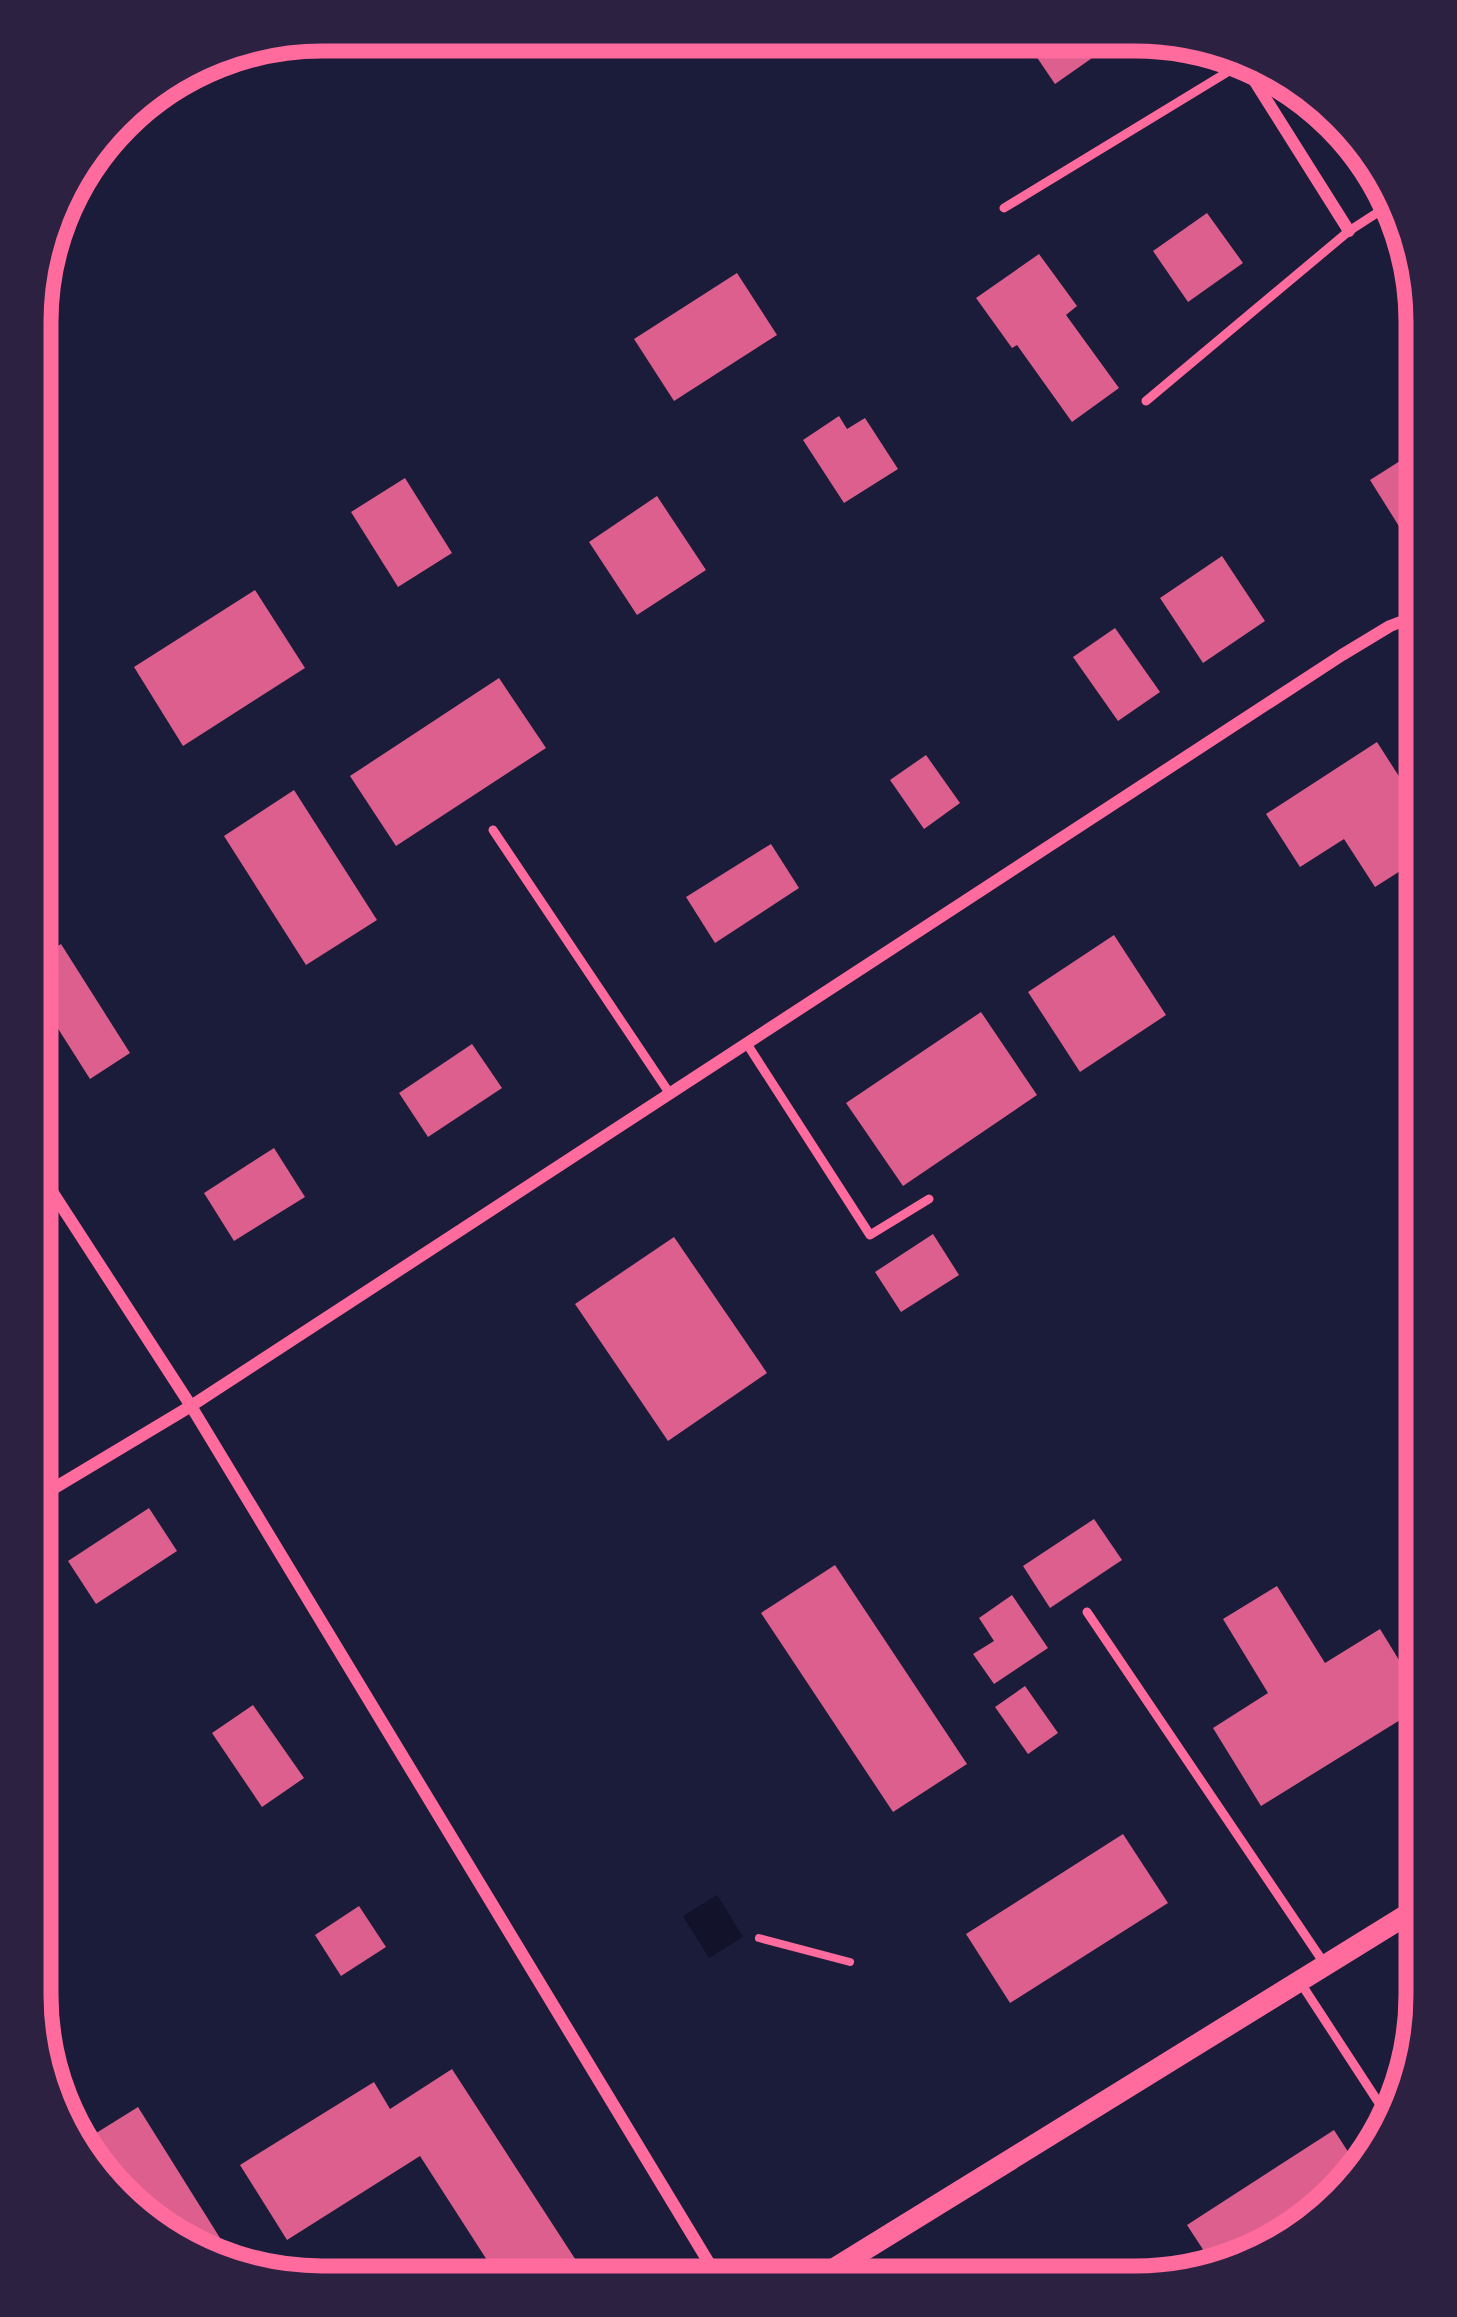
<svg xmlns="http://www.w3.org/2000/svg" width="1457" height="2317" font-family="'Noto Sans',sans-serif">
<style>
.water{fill:#12122b}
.building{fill:#dd5f8e}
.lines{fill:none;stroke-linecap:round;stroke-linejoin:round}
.path{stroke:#ff6b9d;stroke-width:8}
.service{stroke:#ff6b9d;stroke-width:9}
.minor{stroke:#ff6b9d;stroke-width:12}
.tertiary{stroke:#ff6b9d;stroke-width:21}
.rim{fill:none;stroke:#ff6b9d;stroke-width:15}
</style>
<rect width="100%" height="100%" fill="#1b1b3a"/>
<polygon class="water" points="717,1895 743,1937 709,1958 683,1916"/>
<g class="building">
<polygon points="1021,34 1125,35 1055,84"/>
<polygon points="1207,213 1243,263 1188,302 1153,251"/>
<polygon points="1039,254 1077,306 1066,315 1119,388 1072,422 1017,345 1012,348 976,298"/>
<polygon points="737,273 777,335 674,401 634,339"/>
<polygon points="839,416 847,429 865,418 898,469 844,503 803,440"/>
<polygon points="1411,454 1427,479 1427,526 1407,539 1370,480"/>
<polygon points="405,478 452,553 398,587 351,512"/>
<polygon points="657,496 706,570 637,615 589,542"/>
<polygon points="1222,556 1265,621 1203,663 1160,598"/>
<polygon points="255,590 305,668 183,746 134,667"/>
<polygon points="1115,628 1160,692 1118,721 1073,657"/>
<polygon points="499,678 546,748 396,846 350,776"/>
<polygon points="1377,742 1427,820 1427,854 1375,887 1344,839 1300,867 1266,814"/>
<polygon points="926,755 960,803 924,829 890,780"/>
<polygon points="294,790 377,920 306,965 224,836"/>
<polygon points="771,844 799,888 715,943 686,897"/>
<polygon points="1114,935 1166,1015 1080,1072 1028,992"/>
<polygon points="61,944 130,1053 90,1079 31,986 31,963"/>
<polygon points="981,1012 1037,1095 903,1186 846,1103"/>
<polygon points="472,1044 502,1088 428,1137 399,1093"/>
<polygon points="274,1148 305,1197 234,1241 204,1193"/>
<polygon points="933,1234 959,1275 901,1312 875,1272"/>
<polygon points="674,1237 767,1373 668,1441 575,1304"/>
<polygon points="31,1356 53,1389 31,1404"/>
<polygon points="149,1508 177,1551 96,1604 68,1561"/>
<polygon points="1094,1519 1122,1560 1050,1608 1023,1566"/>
<polygon points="835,1565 967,1764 893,1812 761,1613"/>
<polygon points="1277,1586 1325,1663 1380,1629 1426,1704 1261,1806 1213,1728 1268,1693 1223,1619"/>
<polygon points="1012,1595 1048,1648 994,1684 973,1654 994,1641 979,1618"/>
<polygon points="1025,1686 1058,1733 1028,1754 995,1707"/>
<polygon points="253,1705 304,1778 262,1807 212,1733"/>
<polygon points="1123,1834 1168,1903 1010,2003 966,1934"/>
<polygon points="359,1906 386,1947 341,1976 315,1935"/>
<polygon points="452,2069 581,2268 555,2285 503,2285 420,2156 287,2240 240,2165 374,2082 390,2109"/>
<polygon points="138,2107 220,2238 201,2250 153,2230 93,2135"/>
<polygon points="1334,2130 1363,2175 1246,2265 1217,2271 1187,2225"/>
</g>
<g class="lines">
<polyline class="path" points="759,1938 850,1962"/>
<g class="service">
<polyline points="1004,208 1244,62"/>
<polyline points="1146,401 1349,231 1397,200"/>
<polyline points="493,830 670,1094"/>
<polyline points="747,1044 870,1235 929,1199"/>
<polyline points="1087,1612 1326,1966"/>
<polyline points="1300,1982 1388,2117"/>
</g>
<g class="minor">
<polyline points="1242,61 1349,231"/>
<polyline points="31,1159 191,1406 723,2286"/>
<polyline points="31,1502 191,1406 1342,655 1390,626 1427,612"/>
</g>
<polyline class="tertiary" points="806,2286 1426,1903"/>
</g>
<path d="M0 0H1457V2317H0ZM322 51H1135A271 271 0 0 1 1406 322V1995A271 271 0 0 1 1135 2266H322A271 271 0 0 1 51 1995V322A271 271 0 0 1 322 51Z" fill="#2d2142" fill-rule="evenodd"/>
<path class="rim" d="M322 51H1135A271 271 0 0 1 1406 322V1995A271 271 0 0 1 1135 2266H322A271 271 0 0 1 51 1995V322A271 271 0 0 1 322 51Z"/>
</svg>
